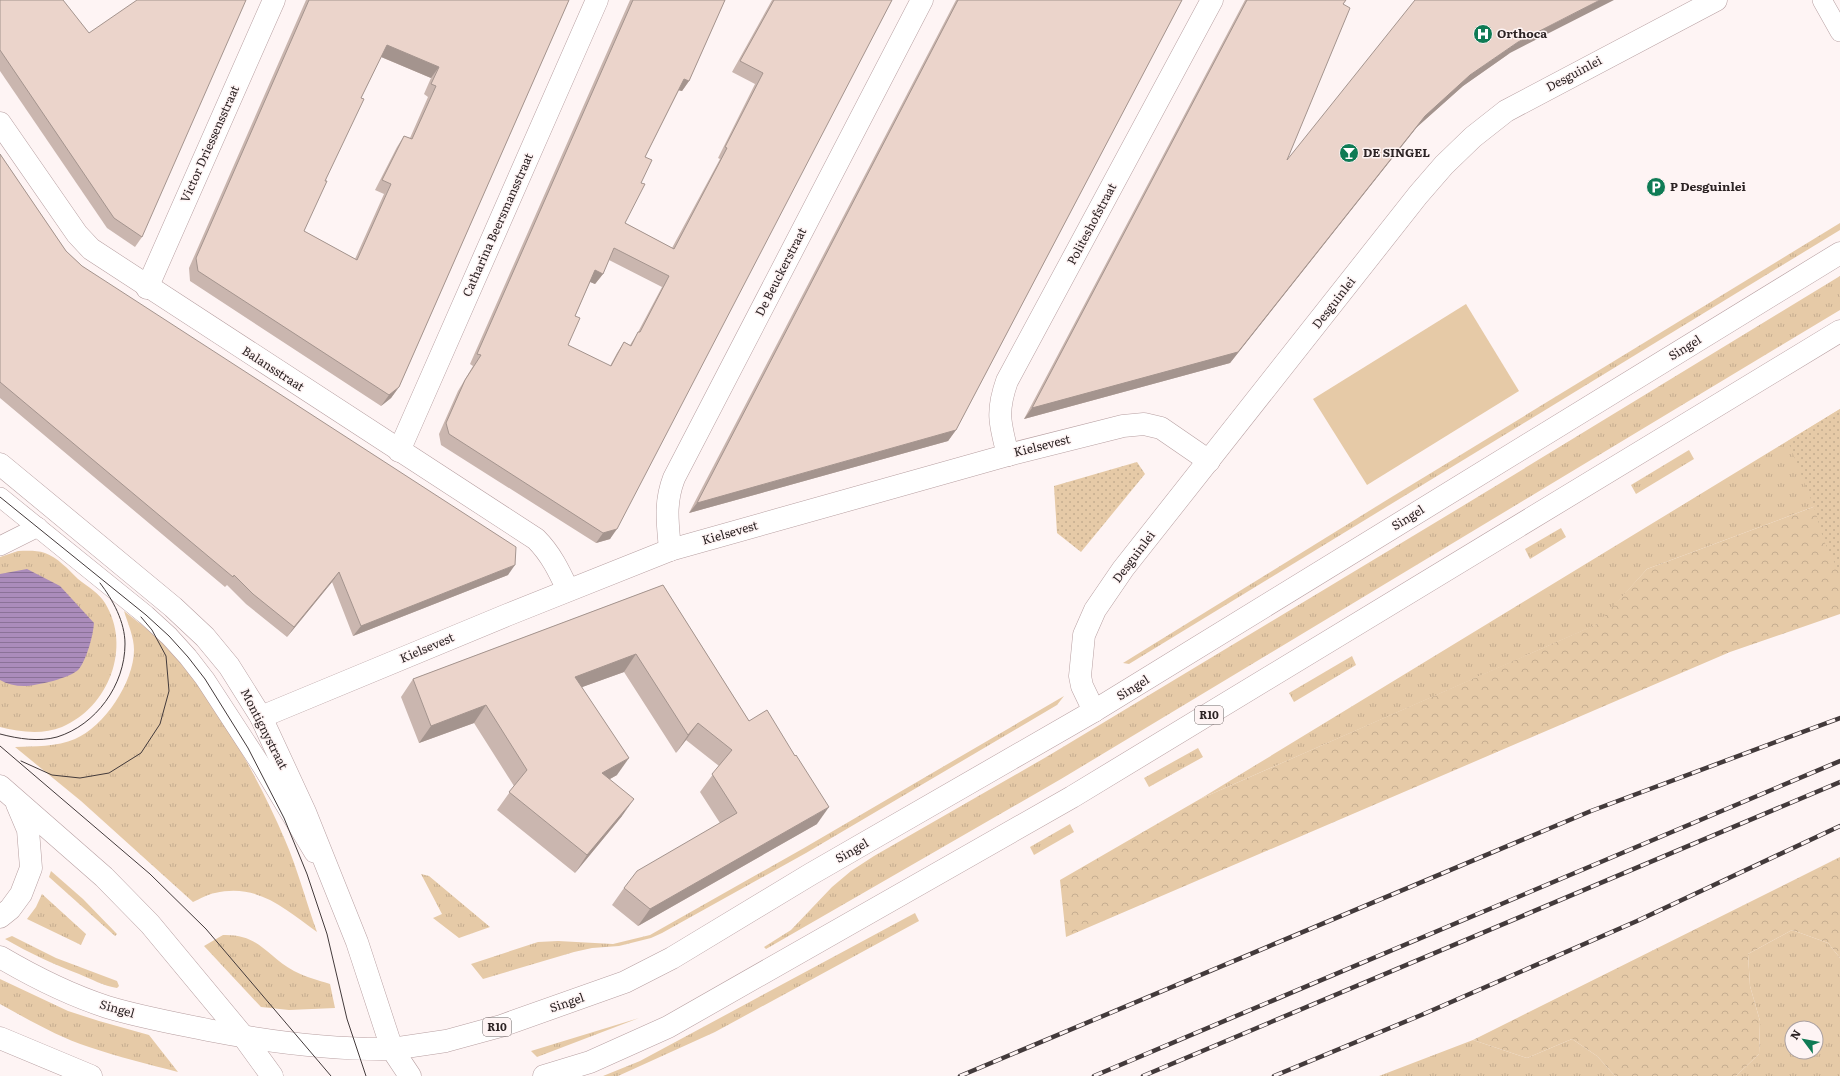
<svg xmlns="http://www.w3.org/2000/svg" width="1840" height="1076" font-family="Literata,serif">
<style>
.grass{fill:url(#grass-tufts);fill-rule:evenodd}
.forest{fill:url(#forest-crowns)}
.park{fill:url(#park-dots)}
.pitch{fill:#e6caa7}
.water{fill:url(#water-rules)}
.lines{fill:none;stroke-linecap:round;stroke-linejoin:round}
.service-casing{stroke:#b79fa1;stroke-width:20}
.minor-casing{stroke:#b79fa1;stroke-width:23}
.tertiary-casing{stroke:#b79fa1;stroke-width:23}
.secondary-casing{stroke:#b79fa1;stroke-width:23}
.primary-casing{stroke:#b79fa1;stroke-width:23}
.service{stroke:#fff;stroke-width:19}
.minor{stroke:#fff;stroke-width:22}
.tertiary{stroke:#fff;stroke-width:22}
.secondary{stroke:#fff;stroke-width:22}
.primary{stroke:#fff;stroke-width:22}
.tram{stroke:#433a3b;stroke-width:1}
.rail-casing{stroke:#433a3b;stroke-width:4.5}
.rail{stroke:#fef4f4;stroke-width:3;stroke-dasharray:9;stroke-linecap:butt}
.wall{fill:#cab6af;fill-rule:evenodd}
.shaded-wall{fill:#a4948e}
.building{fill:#ebd4cb;stroke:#a4948e;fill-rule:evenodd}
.labels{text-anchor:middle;stroke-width:3;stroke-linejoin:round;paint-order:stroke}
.shield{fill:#fef4f4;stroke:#6b6262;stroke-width:1}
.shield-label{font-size:11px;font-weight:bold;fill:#2c2324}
.poi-label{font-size:12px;font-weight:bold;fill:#2c2324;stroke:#fef4f4;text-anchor:start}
.street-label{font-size:12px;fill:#2c2324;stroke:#fef4f4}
</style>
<defs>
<pattern id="grass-tufts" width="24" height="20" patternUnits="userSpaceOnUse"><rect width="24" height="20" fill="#e6caa7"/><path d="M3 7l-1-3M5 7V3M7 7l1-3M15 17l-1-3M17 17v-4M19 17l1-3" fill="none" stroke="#c5ad90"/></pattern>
<pattern id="forest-crowns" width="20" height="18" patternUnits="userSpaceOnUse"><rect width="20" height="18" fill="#e6caa7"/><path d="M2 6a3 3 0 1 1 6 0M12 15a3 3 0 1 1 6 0" fill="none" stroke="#c5ad90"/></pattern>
<pattern id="park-dots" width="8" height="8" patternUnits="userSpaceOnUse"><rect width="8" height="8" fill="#e6caa7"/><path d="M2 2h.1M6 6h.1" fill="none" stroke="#c5ad90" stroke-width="1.8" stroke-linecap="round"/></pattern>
<pattern id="water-rules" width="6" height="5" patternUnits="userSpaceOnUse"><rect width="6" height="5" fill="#ab8cbb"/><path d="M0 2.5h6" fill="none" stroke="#8b7298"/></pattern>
</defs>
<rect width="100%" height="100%" fill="#fef4f4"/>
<g class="grass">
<polygon points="1840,223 1840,230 1129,664 1123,663 1390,498"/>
<polygon points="1840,276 1840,310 1061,779 766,949 764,947 791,930 832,887 851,871 874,856 1048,756 1461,507"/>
<polygon points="1840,409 1840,497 1647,569 1598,624 1200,799"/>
<polygon points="1689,450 1694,459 1636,494 1631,485"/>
<polygon points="1561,528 1566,537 1530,559 1525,549"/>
<path d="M18,551c8,0 18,-1 27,2 12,4 24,17 33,26 9,7 22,15 27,24 27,44 4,104 -43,124 -20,8 -42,5 -62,0v-170z"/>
<path d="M124,611c15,12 32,24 44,38 47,50 90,128 117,191 13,30 21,62 32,92 -32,-23 -59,-49 -102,-39 -7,1 -15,6 -22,9l-112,-101 -66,-54c19,-1 42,0 60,-8 29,-12 59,-57 59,-89 0,-13 -6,-26 -10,-39z"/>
<polygon points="1352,656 1356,665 1294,702 1289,693"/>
<polygon points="1064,696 1057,705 806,853 662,933 651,938 619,946 592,948 574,952 483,979 471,964 538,942 558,941 613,944 650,935 804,848"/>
<polygon points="1198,748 1203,757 1149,787 1144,778"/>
<polygon points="1070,824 1074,832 1034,855 1030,847"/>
<polygon points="51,871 83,899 117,934 115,936 49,877"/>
<polygon points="421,874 429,876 490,927 459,938 433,918 442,914"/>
<polygon points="42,894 86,934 81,945 27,919 36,907"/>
<polygon points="915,913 919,921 715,1032 618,1076 603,1076 640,1061"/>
<path d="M1792,930l36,13 12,15v118h-104l23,-22 1,-33 -10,-35 -2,-32zM1792,1028h24v24h-24z"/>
<path d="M223,935c37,-1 43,21 71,36 11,6 24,9 36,13l5,24 -46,2 -28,-3 -57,-61z"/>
<path d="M12,936l44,22 61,23 2,5 -2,2c-13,-2 -26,-9 -38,-14 -26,-10 -50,-21 -74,-35z"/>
<path d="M0,979l68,32 31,10 50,14 29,37c-30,-8 -60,-15 -89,-25 -31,-10 -60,-27 -89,-43z"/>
<polygon points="639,1018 537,1057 531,1051"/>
<polygon points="1572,1039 1597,1056 1615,1076 1379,1076 1473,1040 1527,1058"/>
</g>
<g class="forest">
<polygon points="1840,497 1840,614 1730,652 1066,937 1060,880 1200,799 1597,624 1647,569"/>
<polygon points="1840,857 1840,958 1828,943 1792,930 1748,954 1750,986 1760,1021 1759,1054 1736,1076 1615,1076 1597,1056 1572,1039 1527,1058 1473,1040"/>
</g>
<g class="park">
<polygon points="1840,409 1840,574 1824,541 1814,507 1788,441"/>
<polygon points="1137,462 1145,474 1081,552 1057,533 1054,486"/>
</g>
<polygon class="pitch" points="1466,304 1519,391 1367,485 1313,399"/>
<path class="water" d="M27,569l33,17 34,37c-1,13 -7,35 -15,46 -8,9 -43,17 -55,17 -9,0 -17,-2 -24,-6v-106z"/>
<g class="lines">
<defs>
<g id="service">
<polyline points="1822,0 1840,32"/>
<polyline points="0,497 146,615 169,636 188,657 205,679 263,768 314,853"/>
<polyline points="0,546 38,527"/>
</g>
<g id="minor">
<path d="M0,123l77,111 14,15 445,290c15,15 23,32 32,51"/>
<polyline points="147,288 274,0"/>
<polyline points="399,451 597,0"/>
<path d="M1008,455c-8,-31 -12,-43 -1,-74l205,-381"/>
<path d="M670,550c-2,-26 -6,-46 4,-72l248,-478"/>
<polyline points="1094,711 1082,686 1080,676 1084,635 1095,610 1123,569 1418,195 1444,165 1473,137 1506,111 1716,0"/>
<polyline points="261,717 507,615 670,550 1008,455 1123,426 1144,424 1161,428 1209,461"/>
</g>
<g id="tertiary">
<polyline points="0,464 173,607 205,637 229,666 261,717 305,812 357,942 392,1049"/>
<polyline points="0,786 104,877 150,924 243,1036"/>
<polyline points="0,917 10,909 21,894 31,868 28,830 17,804"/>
</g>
<g id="secondary">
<path d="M0,957c34,20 70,38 107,50 33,10 67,16 101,23 61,12 122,20 184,19l18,27"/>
<polyline points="243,1036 272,1076"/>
<polyline points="0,1038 91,1076"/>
</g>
<g id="primary">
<polyline points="392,1049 446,1041 501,1026 625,982 672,958 811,874 1094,711 1840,253"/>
<polyline points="544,1076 590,1062 668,1027 1072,797 1840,331"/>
</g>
</defs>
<use href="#service" class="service-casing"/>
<use href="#minor" class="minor-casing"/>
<use href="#tertiary" class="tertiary-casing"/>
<use href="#secondary" class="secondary-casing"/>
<use href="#primary" class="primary-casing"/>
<use href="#service" class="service"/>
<use href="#minor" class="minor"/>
<use href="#tertiary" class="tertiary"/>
<use href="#secondary" class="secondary"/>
<use href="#primary" class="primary"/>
<g class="tram">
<polyline points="0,497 146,615 169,636 188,657 205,679 248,748 284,818 307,874 327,934 347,1019 366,1076"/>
<path d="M0,734c19,5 39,8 57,3 39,-12 68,-52 68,-93 0,-22 -12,-44 -25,-61"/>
<polyline points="0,746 150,874 206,929 331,1076"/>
<polyline points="21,761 52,775 80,778 109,773 141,753 160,724 169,691 166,656 152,630 141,617"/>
</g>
<defs>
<g id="rail">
<polyline points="960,1076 1591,811 1840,718"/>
<polyline points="1094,1076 1840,761"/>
<polyline points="1143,1076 1840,782"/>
<polyline points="1274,1076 1419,1016 1637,921 1840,826"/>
</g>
</defs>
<use href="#rail" class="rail-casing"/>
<use href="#rail" class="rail"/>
</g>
<g class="wall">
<polygon points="0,0 89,33 142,237 135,247 107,228 0,71"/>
<path d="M306,0h263l-170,387 -8,11 -10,8 -191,-125 -1,-13zM381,57l50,21 -7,16 4,3 -18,41 -6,-2 -7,11 -22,43 9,4 -29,65 -51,-28 21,-50 36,-83z"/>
<path d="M630,0h95l-36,81 -7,10 -3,-1 -34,67 -4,26 -16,40 47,25 48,-89 -2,-1 37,-74 -23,-12 40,-72h120l-282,539 -14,4 -155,-98 -2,-11 19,-43 15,-25 -3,-2zM609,260l53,27 -25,47 -7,11 -6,-3 -7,11 -7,13 -42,-21 7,-29 15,-34 5,2 8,-10z"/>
<polygon points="956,0 1182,0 956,430 948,441 689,513"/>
<polygon points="1245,0 1346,0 1343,4 1287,160 1510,53 1463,86 1417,127 1230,363 1024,419"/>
<polygon points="0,154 66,251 82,266 508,575 353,636 332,582 287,637 246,604 227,585 225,587 0,398"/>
<polygon points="663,585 749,721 817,824 638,926 612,905 624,888 720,823 700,792 719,766 686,740 676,753 624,672 582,687 617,775 610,779 622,816 575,873 497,810 514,786 474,723 419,743 401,697 413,679"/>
</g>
<g class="shaded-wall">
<polygon points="1600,0 1614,0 1510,53 1463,86 1417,127 1230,363 1024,419 1032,408 1425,116 1470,75 1518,42"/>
<polygon points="387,45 439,67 431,78 379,56"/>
<polygon points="684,79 689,81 682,91 677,90"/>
<polygon points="595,270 603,274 595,284 588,281"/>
<polygon points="399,387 391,398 381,406 389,395"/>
<polygon points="956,430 948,441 689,513 697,503"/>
<polygon points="617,529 610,539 596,543 603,533"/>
<polygon points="515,565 508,575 353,636 361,626"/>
<polygon points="339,572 332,582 287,637 294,627"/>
<polygon points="636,654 624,672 563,694 575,677"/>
<polygon points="486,705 474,723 419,743 431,726"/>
<polygon points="698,723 686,740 676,753 688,735"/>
<polygon points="629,758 617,775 590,790 602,773"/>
<polygon points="634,799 622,816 575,873 587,855"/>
<polygon points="829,807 817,824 638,926 650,909"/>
</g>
<g class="building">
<polygon points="0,0 63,0 89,33 137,0 246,0 142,237 114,218 0,50"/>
<path d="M309,0h260l-170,387 -10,8 -191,-124 -2,-13zM387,45l52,22 -8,17 5,2 -24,53 -8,-3 -22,44 9,4 -34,76 -53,-29 23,-50h-2l39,-82 -3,-1z"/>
<path d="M633,0h92l-36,81 -5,-2 -39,78 7,3 -11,23 4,1 -20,39 49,26 53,-101 -2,-1 38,-74 -23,-12 34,-61h118l-275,529 -14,4 -154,-99 -3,-11 19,-43 16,-25 -4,-1zM614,248l55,28 -29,56h-2l-7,14 -7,-4 -13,24 -43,-21 12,-27 -5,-2 20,-46 8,4z"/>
<polygon points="958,0 1182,0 956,430 697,503"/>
<polygon points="1247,0 1346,0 1343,4 1350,8 1287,160 1415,0 1600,0 1518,42 1470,75 1425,116 1238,352 1032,408"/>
<polygon points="0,154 66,251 82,266 516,547 515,565 361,626 339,572 294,627 253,594 234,575 233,577 0,382"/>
<polygon points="663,585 749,721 767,710 795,756 796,755 829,807 650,909 624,888 637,871 737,813 712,774 732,750 698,723 688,735 636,654 575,677 629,758 602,773 634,799 587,855 509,792 527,770 486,705 431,726 413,679"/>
</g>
<defs>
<symbol id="hospital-disc" viewBox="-11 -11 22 22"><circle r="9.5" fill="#0f7b55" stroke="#fef4f4"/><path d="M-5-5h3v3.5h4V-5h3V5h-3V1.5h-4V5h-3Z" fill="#fff"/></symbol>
<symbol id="bar-disc" viewBox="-11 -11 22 22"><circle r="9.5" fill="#0f7b55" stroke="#fef4f4"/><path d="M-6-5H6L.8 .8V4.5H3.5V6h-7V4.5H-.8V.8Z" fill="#fff"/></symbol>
<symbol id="parking-disc" viewBox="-11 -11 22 22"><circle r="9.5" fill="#0f7b55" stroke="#fef4f4"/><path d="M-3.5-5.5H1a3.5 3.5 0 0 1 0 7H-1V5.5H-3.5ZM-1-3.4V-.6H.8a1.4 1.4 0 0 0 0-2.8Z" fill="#fff"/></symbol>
</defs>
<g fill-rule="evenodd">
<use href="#hospital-disc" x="1472" y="23" width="22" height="22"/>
<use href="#bar-disc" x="1338" y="142" width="22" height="22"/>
<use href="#parking-disc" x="1645" y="176" width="22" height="22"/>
</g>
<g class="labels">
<g class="shield">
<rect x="1195" y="706" width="28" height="18" rx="3"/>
<rect x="483" y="1018" width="28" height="18" rx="3"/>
</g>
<g class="shield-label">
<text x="1209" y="719">R10</text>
<text x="497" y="1031">R10</text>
</g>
<g class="poi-label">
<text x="1497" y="38">Orthoca</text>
<text x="1363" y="157">DE SINGEL</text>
<text x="1670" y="191">P Desguinlei</text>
</g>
<g class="street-label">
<text transform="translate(1574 74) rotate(-28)" y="4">Desguinlei</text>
<text transform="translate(210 144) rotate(-66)" y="4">Victor Driessensstraat</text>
<text transform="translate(1092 224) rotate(-62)" y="4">Politeshofstraat</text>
<text transform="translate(498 225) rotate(-66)" y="4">Catharina Beersmansstraat</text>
<text transform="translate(781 272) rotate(-63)" y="4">De Beuckerstraat</text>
<text transform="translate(1334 303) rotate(-52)" y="4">Desguinlei</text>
<text transform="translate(1685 348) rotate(-32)" y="4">Singel</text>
<text transform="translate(273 369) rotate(33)" y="4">Balansstraat</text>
<text transform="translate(1042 446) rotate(-14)" y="4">Kielsevest</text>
<text transform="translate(1408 518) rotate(-32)" y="4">Singel</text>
<text transform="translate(730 533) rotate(-16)" y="4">Kielsevest</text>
<text transform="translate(1134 557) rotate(-53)" y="4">Desguinlei</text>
<text transform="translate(427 648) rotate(-23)" y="4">Kielsevest</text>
<text transform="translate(1133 688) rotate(-32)" y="4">Singel</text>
<text transform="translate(264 729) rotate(63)" y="4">Montignystraat</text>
<text transform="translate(852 851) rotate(-30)" y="4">Singel</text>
<text transform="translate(567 1003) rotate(-19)" y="4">Singel</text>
<text transform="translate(117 1009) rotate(16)" y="4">Singel</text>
</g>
</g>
<g transform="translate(1804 1040) rotate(302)"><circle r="19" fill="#fef4f4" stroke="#aaa0a1"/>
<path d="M0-3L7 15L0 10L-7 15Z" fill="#0f7b55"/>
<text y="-6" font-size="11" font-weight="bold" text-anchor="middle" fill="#2c2324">N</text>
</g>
</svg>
